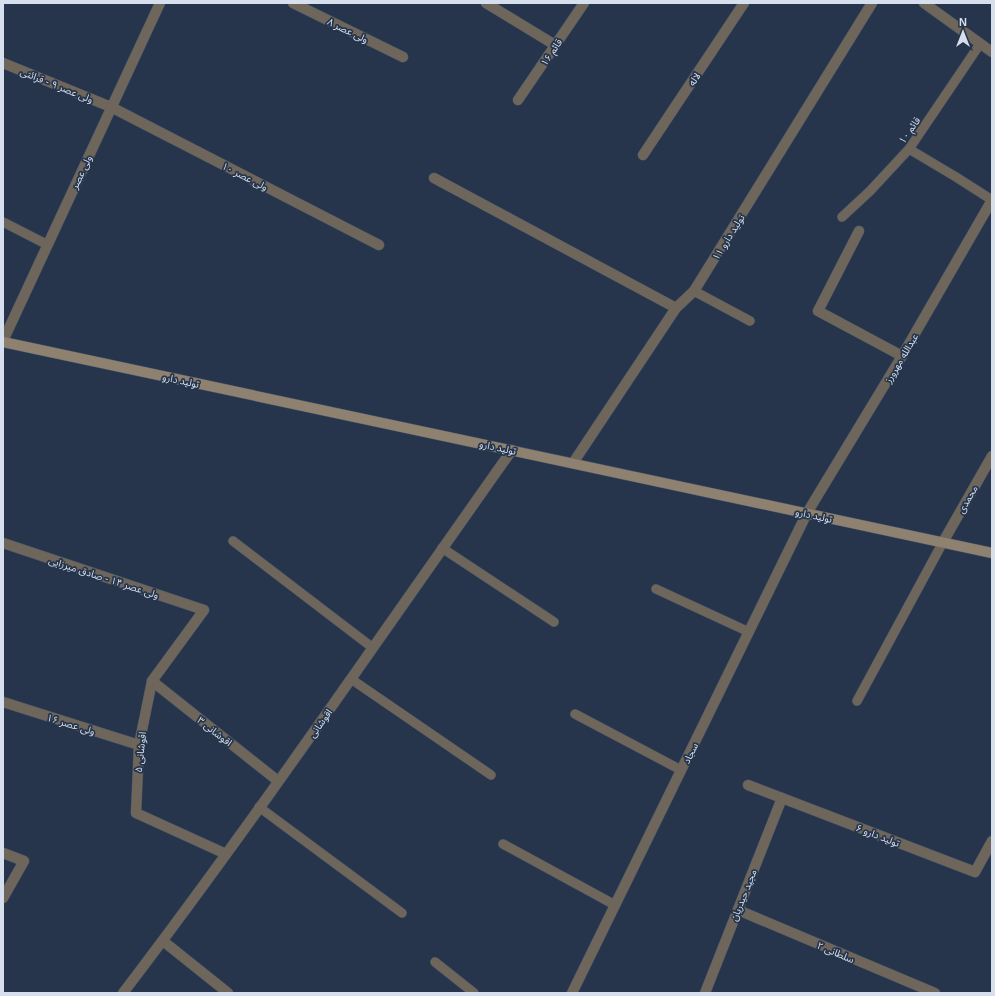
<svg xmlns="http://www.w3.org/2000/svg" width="995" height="996" font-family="Helvetica,'Noto Sans Arabic',sans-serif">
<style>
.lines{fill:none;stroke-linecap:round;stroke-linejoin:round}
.lane-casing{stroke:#465468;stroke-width:10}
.street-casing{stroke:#465468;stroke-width:11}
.secondary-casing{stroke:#465468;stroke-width:11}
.lane{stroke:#6e665b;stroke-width:9}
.street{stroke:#6e665b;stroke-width:10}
.secondary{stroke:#8e8170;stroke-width:10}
.labels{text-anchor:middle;stroke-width:3.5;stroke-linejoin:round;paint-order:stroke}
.street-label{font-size:10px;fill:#d5dfed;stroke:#26354b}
</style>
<rect width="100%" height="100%" fill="#26354b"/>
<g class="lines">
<defs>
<g id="lane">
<polyline points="909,149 956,177 992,200"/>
<polyline points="842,217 870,191 909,149 980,44"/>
<polyline points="3,222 48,245"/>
<polyline points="694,291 750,321"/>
<polyline points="233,541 373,648"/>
<polyline points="442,548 554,622"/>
<polyline points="656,589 749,632"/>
<polyline points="351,679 491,775"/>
<polyline points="857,701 943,542"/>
<polyline points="575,714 681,770"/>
<polyline points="259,807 402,913"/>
<polyline points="503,844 615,905"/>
<polyline points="435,962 474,993"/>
</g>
<g id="street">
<polyline points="293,3 403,57"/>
<polyline points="486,3 555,45"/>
<polyline points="924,3 992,52"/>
<polyline points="3,63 111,107 379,245"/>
<polyline points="518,100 584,3"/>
<polyline points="643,155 744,3"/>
<polyline points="434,178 676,308"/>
<polyline points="859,231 818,311 902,356"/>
<polyline points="3,341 160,3"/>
<polyline points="573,463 676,308 694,291 872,3"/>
<polyline points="943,542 992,456"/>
<polyline points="3,543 204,610 152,681 139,745 136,813 226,854"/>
<polyline points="152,681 278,781"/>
<polyline points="3,702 139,745"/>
<polyline points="748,785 975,872 992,841"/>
<polyline points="3,853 24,861 3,898"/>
<polyline points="738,910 935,993"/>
<polyline points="163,941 228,993"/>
<path d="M123,993c135,-177 260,-361 389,-543"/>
<polyline points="572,993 807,513 902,356 992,200"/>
<polyline points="705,993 782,798"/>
</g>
<polyline id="secondary" points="3,342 992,553"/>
</defs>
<use href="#lane" class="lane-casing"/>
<use href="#street" class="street-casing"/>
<use href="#secondary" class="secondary-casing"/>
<use href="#lane" class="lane"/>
<use href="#street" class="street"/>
<use href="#secondary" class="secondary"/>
</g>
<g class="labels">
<g class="street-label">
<text transform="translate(348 30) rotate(26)" y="4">ولی عصر ۸</text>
<text transform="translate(551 52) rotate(-56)" y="4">قائم ۱۶</text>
<text transform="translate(694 79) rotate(-56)" y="4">لاله</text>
<text transform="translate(57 85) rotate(22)" y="4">ولی عصر ۹ - قرائتی</text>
<text transform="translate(909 130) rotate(-55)" y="4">قائم ۱۰</text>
<text transform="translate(81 172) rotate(-65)" y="4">ولی عصر</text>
<text transform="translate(245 176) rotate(27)" y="4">ولی عصر ۱۰</text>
<text transform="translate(728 237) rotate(-58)" y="4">تولید دارو ۱۱</text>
<text transform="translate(901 358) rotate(-59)" y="4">عبدالله مهرورز</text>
<text transform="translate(181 380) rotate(12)" y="4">تولید دارو</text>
<text transform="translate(498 447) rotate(12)" y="4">تولید دارو</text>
<text transform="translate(967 499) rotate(-60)" y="4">محمدی</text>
<text transform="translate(814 515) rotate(12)" y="4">تولید دارو</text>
<text transform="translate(104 577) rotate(18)" y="4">ولی عصر ۱۴ - صادق میرزایی</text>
<text transform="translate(320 723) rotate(-54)" y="4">اقوشانی</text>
<text transform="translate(71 724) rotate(17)" y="4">ولی عصر ۱۶</text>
<text transform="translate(215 731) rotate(38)" y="4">اقوشانی ۳</text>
<text transform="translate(140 752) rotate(-84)" y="4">اقوشانی ۵</text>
<text transform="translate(690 753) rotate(-64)" y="4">سجاد</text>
<text transform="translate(878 835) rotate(21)" y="4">تولید دارو ۶</text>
<text transform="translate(743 895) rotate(-68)" y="4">مجید حیدریان</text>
<text transform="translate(836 952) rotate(23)" y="4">۲ سلطانی</text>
</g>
</g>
<rect width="995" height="996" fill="none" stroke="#d5dfed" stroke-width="8"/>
<g transform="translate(963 32)" stroke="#26354b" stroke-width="3" paint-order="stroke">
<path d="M0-3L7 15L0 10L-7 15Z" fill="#d5dfed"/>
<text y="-6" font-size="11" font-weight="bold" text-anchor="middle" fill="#d5dfed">N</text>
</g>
</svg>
